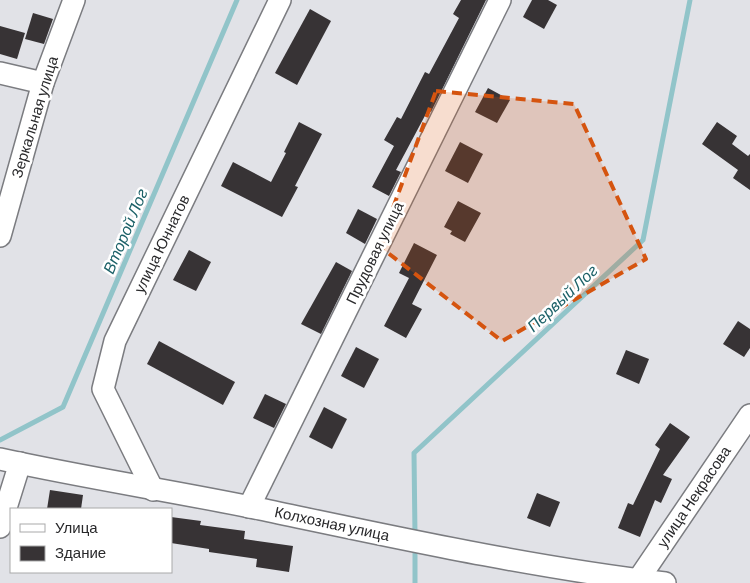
<svg xmlns="http://www.w3.org/2000/svg" width="750" height="583" font-family="Barlow,sans-serif">
<style>
.lines{fill:none;stroke-linecap:round;stroke-linejoin:round}
.stream{stroke:#91c4c9;stroke-width:5}
.building{fill:#373335}
.minor-casing{stroke:#7b7c80;stroke-width:24}
.minor{stroke:#fff;stroke-width:21}
.marked{fill:#d5540f;fill-opacity:0.2;stroke:#d5540f;stroke-width:4;stroke-dasharray:10 6;stroke-linejoin:round}
.labels{text-anchor:middle;stroke-width:5;stroke-linejoin:round;paint-order:stroke}
.street-label{font-size:15px;fill:#29292b;stroke:#fff}
.water-label{font-size:16px;font-style:italic;fill:#1c6168;stroke:#fff}
</style>
<rect width="100%" height="100%" fill="#e1e2e7"/>
<g class="lines">
<g class="stream">
<polyline points="0,440 63,407 237,0"/>
<polyline points="415,535 414,453 643,240 690,0"/>
<polyline points="415,546 415,583"/>
</g>
</g>
<g class="building">
<polygon points="461,0 486,0 431,112 428,110 396,170 401,172 389,196 372,187 394,146 384,140 397,117 401,119 425,72 429,74 459,18 453,14"/>
<polygon points="532,0 548,0 557,5 544,29 523,17"/>
<polygon points="310,9 331,21 297,85 275,73"/>
<polygon points="33,13 53,19 44,44 25,39"/>
<polygon points="0,26 25,33 17,59 0,54"/>
<polygon points="488,88 510,100 497,123 475,112"/>
<polygon points="299,122 322,134 295,186 298,187 282,217 221,186 233,162 271,182 286,153 284,152"/>
<polygon points="717,122 737,136 732,144 748,156 750,154 750,190 733,178 738,170 702,144"/>
<polygon points="460,142 483,154 468,183 445,171"/>
<polygon points="458,201 481,213 465,242 450,234 452,231 444,227"/>
<polygon points="358,209 377,219 365,244 346,233"/>
<polygon points="414,243 437,255 412,304 422,309 406,338 384,326 409,278 399,273"/>
<polygon points="189,250 211,262 196,291 173,280"/>
<polygon points="336,262 352,271 321,334 301,324"/>
<polygon points="738,321 750,329 750,348 744,357 723,344"/>
<polygon points="159,341 235,382 223,405 147,364"/>
<polygon points="356,347 379,359 364,388 341,376"/>
<polygon points="626,350 649,359 639,384 616,374"/>
<polygon points="265,394 286,404 274,428 253,418"/>
<polygon points="324,407 347,419 332,449 309,437"/>
<polygon points="670,423 690,437 663,475 672,479 661,503 655,500 640,537 618,528 628,503 633,505 660,449 655,445"/>
<polygon points="50,490 83,495 81,509 47,509"/>
<polygon points="537,493 560,502 550,527 527,518"/>
<polygon points="171,517 201,521 200,525 245,531 244,539 293,546 289,572 256,567 257,559 209,552 209,549 171,543"/>
</g>
<g class="lines">
<defs>
<g id="minor">
<polyline points="0,73 43,83"/>
<polyline points="0,236 43,83 74,0"/>
<path d="M0,459c86,19 173,32 260,50 134,28 269,58 405,74"/>
<polyline points="153,490 103,389 115,341 280,0"/>
<polyline points="249,507 500,0"/>
<polyline points="0,527 20,463"/>
<polyline points="638,580 750,415"/>
</g>
</defs>
<use href="#minor" class="minor-casing"/>
<use href="#minor" class="minor"/>
</g>
<path class="marked" d="M436,91l138,13 72,155 -144,82 -123,-95z"/>
<g class="labels">
<g class="street-label">
<text transform="translate(35 117) rotate(-73)" y="5">Зеркальная улица</text>
<text transform="translate(162 244) rotate(-64)" y="5">улица Юннатов</text>
<text transform="translate(375 253) rotate(-64)" y="5">Прудовая улица</text>
<text transform="translate(694 497) rotate(-56)" y="5">улица Некрасова</text>
<text transform="translate(332 524) rotate(12)" y="5">Колхозная улица</text>
</g>
<g class="water-label">
<text transform="translate(125 231) rotate(-67)" y="6">Второй Лог</text>
<text transform="translate(562 298) rotate(-43)" y="6">Первый Лог</text>
</g>
</g>
<rect x="10" y="508" width="162" height="65" fill="#ffffff" stroke="#a9a9aa"/>
<rect x="20" y="524" width="25" height="8" fill="#ffffff" stroke="#a9a9aa"/>
<text x="55" y="533" font-size="15" fill="#29292b">Улица</text>
<rect x="20" y="546" width="25" height="15" fill="#373335" stroke="#a9a9aa"/>
<text x="55" y="558" font-size="15" fill="#29292b">Здание</text>
</svg>
